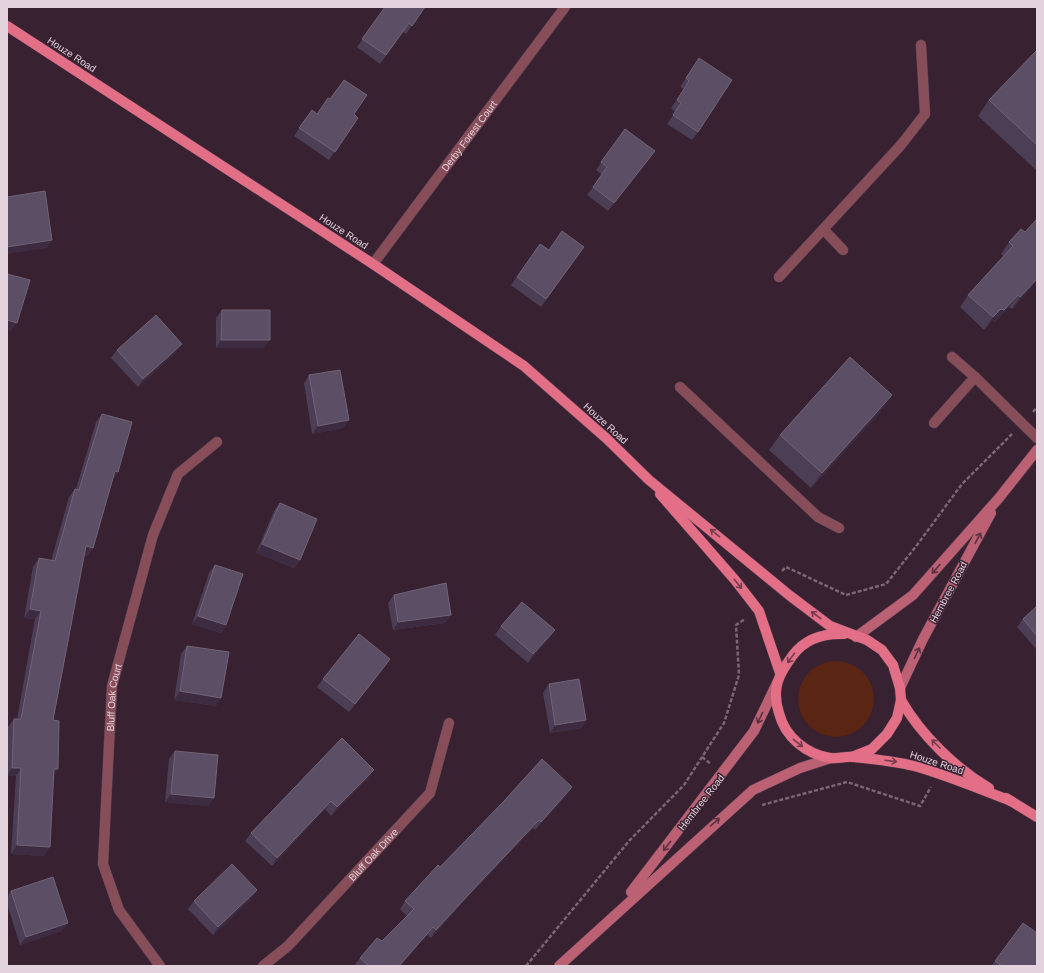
<svg xmlns="http://www.w3.org/2000/svg" width="1044" height="973" font-family="Helvetica,sans-serif">
<style>
.green{fill:#5a2512}
.lines{fill:none;stroke-linecap:round;stroke-linejoin:round}
.lane-casing{stroke:#533d4d;stroke-width:11}
.street-casing{stroke:#533d4d;stroke-width:11}
.secondary-casing{stroke:#533d4d;stroke-width:11}
.primary-casing{stroke:#533d4d;stroke-width:11}
.path{stroke:#7a6674;stroke-width:2.5;stroke-dasharray:4 2;stroke-linecap:butt}
.lane{stroke:#874e59;stroke-width:10}
.street{stroke:#874e59;stroke-width:10}
.secondary{stroke:#bb6173;stroke-width:10}
.primary{stroke:#e36f87;stroke-width:10}
.wall{fill:#4b3e55}
.shaded-wall{fill:#3d2c41}
.building{fill:#5c4e64;stroke:#716377}
.oneway{stroke:#743c4f}
.oneway2{stroke:#593142}
.labels{text-anchor:middle;stroke-width:3;stroke-linejoin:round;paint-order:stroke}
.street-label{font-size:10px;fill:#e3d3dd;stroke:#382131}
</style>
<rect width="100%" height="100%" fill="#382131"/>
<circle class="green" cx="836" cy="699" r="38"/>
<g class="lines">
<defs>
<g id="lane">
<polyline points="824,230 843,250"/>
<polyline points="779,277 901,145 925,114 921,45"/>
<polyline points="952,357 975,377 1037,438"/>
<polyline points="680,387 818,517 839,528"/>
<polyline points="934,423 975,377"/>
</g>
<g id="street">
<path id="s1" d="M373,264l192,-257"/>
<path id="s2" d="M160,966l-41,-56 -16,-46 9,-178 41,-151 25,-61 39,-32"/>
<path id="s3" d="M263,966l25,-20 142,-153 19,-70"/>
</g>
<g id="secondary">
<polyline points="856,637 913,595 999,498 1037,450"/>
<polyline points="900,688 923,639 991,513"/>
<polyline points="631,892 754,731 777,683"/>
<polyline points="559,966 753,790 800,768 831,758"/>
</g>
<g id="primary">
<polyline points="7,26 373,264 524,366 606,438 649,480 789,595 830,626 867,640 882,650 893,665 900,688 901,700 897,718 887,734 872,749 852,757"/>
<polyline points="660,494 735,580 759,611 780,673"/>
<path d="M844,634c-20,-1 -39,5 -51,21 -14,19 -22,33 -14,58 6,24 27,41 51,45 8,1 16,-2 24,-1 20,2 41,4 60,9 33,9 65,23 97,35"/>
<path d="M901,700c20,35 54,68 88,88"/>
<polyline points="1006,798 1037,817"/>
</g>
</defs>
<use href="#lane" class="lane-casing"/>
<use href="#street" class="street-casing"/>
<use href="#secondary" class="secondary-casing"/>
<use href="#primary" class="primary-casing"/>
<g class="path">
<polyline points="1033,412 1037,407"/>
<polyline points="782,571 786,567 846,595 886,584 917,545 962,484 1012,434"/>
<polyline points="702,757 711,764"/>
<polyline points="762,805 847,782 920,806 931,787"/>
<polyline points="526,966 629,841 684,785 724,723 739,675 736,625 745,619"/>
</g>
<use href="#lane" class="lane"/>
<use href="#street" class="street"/>
<use href="#secondary" class="secondary"/>
<use href="#primary" class="primary"/>
</g>
<g class="wall">
<polygon points="385,7 425,7 406,34 403,32 380,64 357,47"/>
<polygon points="1037,50 1037,171 978,116 989,100"/>
<polygon points="699,58 698,132 692,140 667,124 675,112 671,108 684,89 680,87"/>
<polygon points="312,110 317,114 354,114 358,118 329,160 294,136"/>
<polygon points="625,129 655,151 608,211 587,195 602,175 596,170"/>
<polygon points="1021,229 1031,288 1012,309 1009,307 995,322 992,321 984,330 960,307 968,295 1003,256 1001,254 1009,242"/>
<polygon points="540,244 549,250 584,247 541,307 511,285"/>
<polygon points="222,310 264,348 216,348 216,318"/>
<polygon points="117,350 176,352 138,387 111,358"/>
<polygon points="309,375 349,420 343,428 312,434 304,383"/>
<polygon points="881,411 811,488 769,450 780,435"/>
<polygon points="102,414 118,472 113,479 93,548 87,556 84,555 53,720 54,775 44,856 11,854 16,776 7,776 8,727 14,719 17,719 35,619 24,618 33,567 39,558 51,561 69,497 75,489 76,489 96,422"/>
<polygon points="280,503 300,560 294,568 256,553 274,511"/>
<polygon points="215,565 226,625 221,633 192,624 209,573"/>
<polygon points="394,595 451,615 445,623 393,630 388,603"/>
<polygon points="1037,606 1037,650 1017,627 1023,619"/>
<polygon points="501,626 549,638 528,663 495,635"/>
<polygon points="187,646 216,706 174,700 181,654"/>
<polygon points="390,659 385,667 349,712 317,687 323,679"/>
<polygon points="549,684 586,720 581,728 550,733 543,693"/>
<polygon points="175,751 214,798 208,806 165,802 169,759"/>
<polygon points="368,778 331,816 325,809 272,866 245,841 251,833"/>
<polygon points="567,795 535,830 533,828 463,902 431,938 427,935 400,966 354,966 360,958 382,941 407,916 400,909 405,901 440,867"/>
<polygon points="257,890 251,899 213,935 188,909 194,901"/>
<polygon points="11,891 62,931 20,945 7,904 7,897"/>
<polygon points="995,961 1037,966 991,966"/>
</g>
<g class="shaded-wall">
<polygon points="655,151 649,159 608,211 614,203"/>
<polygon points="52,240 47,248 7,254 7,247"/>
<polygon points="1037,279 1031,288 1012,309 1020,297"/>
<polygon points="1018,295 1009,307 995,322 992,321 984,330 993,317 1001,309"/>
<polygon points="7,320 17,323 11,331 7,330"/>
<polygon points="221,340 270,340 264,348 216,348"/>
<polygon points="182,344 176,352 138,387 143,379"/>
<polygon points="892,395 881,411 811,488 822,473"/>
<polygon points="349,420 343,428 312,434 318,426"/>
<polygon points="115,471 118,472 112,480"/>
<polygon points="262,544 300,560 294,568 256,553"/>
<polygon points="86,546 93,548 87,556 80,554"/>
<polygon points="30,609 41,611 35,619 24,618"/>
<polygon points="451,615 445,623 393,630 398,622"/>
<polygon points="198,616 226,625 221,633 192,624"/>
<polygon points="555,630 549,638 528,663 533,654"/>
<polygon points="390,659 385,667 349,712 355,704"/>
<polygon points="180,691 221,698 216,706 174,700"/>
<polygon points="586,720 581,728 550,733 555,725"/>
<polygon points="12,768 21,768 16,776 7,776"/>
<polygon points="54,769 58,769 52,777"/>
<polygon points="374,770 368,778 331,816 337,807"/>
<polygon points="572,787 567,795 535,830 541,822"/>
<polygon points="171,794 214,798 208,806 165,802"/>
<polygon points="331,801 325,809 272,866 277,858"/>
<polygon points="539,820 533,828 463,902 431,938 436,930 469,894"/>
<polygon points="17,845 50,847 44,856 11,854"/>
<polygon points="257,890 251,899 213,935 218,927"/>
<polygon points="68,923 62,931 20,945 26,937"/>
<polygon points="433,927 427,935 400,966 399,966"/>
</g>
<g class="building">
<polygon points="385,7 425,7 412,26 409,23 386,55 362,39"/>
<polygon points="1037,50 1037,145 989,100"/>
<polygon points="699,58 732,80 698,132 673,115 681,103 677,100 689,81 686,78"/>
<polygon points="344,80 367,95 354,114 358,118 335,152 299,128 312,110 317,114 328,98 330,99"/>
<polygon points="625,129 655,151 614,203 593,187 607,167 601,162"/>
<polygon points="45,191 52,240 7,247 7,197"/>
<polygon points="1037,219 1037,279 1020,297 1018,295 1004,310 1001,309 993,317 968,295 1013,246 1009,242 1021,229 1025,232"/>
<polygon points="562,231 584,247 546,299 517,277 540,244 549,250"/>
<polygon points="7,274 30,280 17,323 7,320"/>
<polygon points="222,310 270,310 270,340 221,340"/>
<polygon points="156,315 182,344 143,379 117,350"/>
<polygon points="850,357 892,395 822,473 780,435"/>
<polygon points="340,370 349,420 318,426 309,375"/>
<polygon points="102,414 132,422 118,472 115,471 93,548 86,546 53,720 59,721 58,769 54,769 50,847 17,845 21,768 12,768 14,719 21,719 41,611 30,609 39,558 55,561 75,489 79,490"/>
<polygon points="280,503 317,519 300,560 262,544"/>
<polygon points="215,565 243,574 226,625 198,616"/>
<polygon points="446,583 451,615 398,622 394,595"/>
<polygon points="522,602 555,630 533,654 501,626"/>
<polygon points="1037,606 1037,636 1023,619"/>
<polygon points="359,634 390,659 355,704 323,679"/>
<polygon points="187,646 229,652 221,698 180,691"/>
<polygon points="579,679 586,720 555,725 549,684"/>
<polygon points="342,738 374,770 337,807 331,801 277,858 251,833"/>
<polygon points="175,751 218,755 214,798 171,794"/>
<polygon points="542,759 572,787 541,822 539,820 469,894 436,930 433,927 399,966 369,966 360,958 377,938 382,941 414,909 405,901 438,865 440,867 504,801"/>
<polygon points="232,864 257,890 218,927 194,901"/>
<polygon points="53,877 68,923 26,937 11,891"/>
<polygon points="1023,923 1037,933 1037,966 1002,966 995,961"/>
</g>
<defs><path id="oneway-shaft" d="M-6 0H5M1.5-3L5.5 0L1.5 3" fill="none" stroke-width="1.6" stroke-linecap="round" stroke-linejoin="round"/></defs>
<g class="oneway">
<use href="#oneway-shaft" transform="translate(715 533) rotate(-141)"/>
<use href="#oneway-shaft" transform="translate(738 584) rotate(51)"/>
<use href="#oneway-shaft" transform="translate(816 615) rotate(-143)"/>
<use href="#oneway-shaft" transform="translate(791 658) rotate(126)"/>
<use href="#oneway-shaft" transform="translate(798 743) rotate(38)"/>
<use href="#oneway-shaft" transform="translate(936 744) rotate(-135)"/>
<use href="#oneway-shaft" transform="translate(891 761) rotate(7)"/>
</g>
<g class="oneway2">
<use href="#oneway-shaft" transform="translate(978 538) rotate(-62)"/>
<use href="#oneway-shaft" transform="translate(936 569) rotate(132)"/>
<use href="#oneway-shaft" transform="translate(917 653) rotate(-65)"/>
<use href="#oneway-shaft" transform="translate(760 718) rotate(115)"/>
<use href="#oneway-shaft" transform="translate(715 822) rotate(-42)"/>
<use href="#oneway-shaft" transform="translate(667 846) rotate(128)"/>
</g>
<g class="labels">
<g class="street-label">
<text transform="translate(72 54) rotate(33)" y="4">Houze Road</text>
<text dy="4" stroke="none"><textPath href="#s1" startOffset="160">Derby Forest Court</textPath></text>
<text transform="translate(344 231) rotate(33)" y="4">Houze Road</text>
<text transform="translate(606 423) rotate(42)" y="4">Houze Road</text>
<text transform="translate(948 592) rotate(-62)" y="4">Hembree Road</text>
<text dy="4" stroke="none"><textPath href="#s2" startOffset="285">Bluff Oak Court</textPath></text>
<text transform="translate(937 762) rotate(18)" y="4">Houze Road</text>
<text transform="translate(701 802) rotate(-52)" y="4">Hembree Road</text>
<text dy="4" stroke="none"><textPath href="#s3" startOffset="157">Bluff Oak Drive</textPath></text>
</g>
</g>
<rect width="1044" height="973" fill="none" stroke="#e3d3dd" stroke-width="16"/>
</svg>
